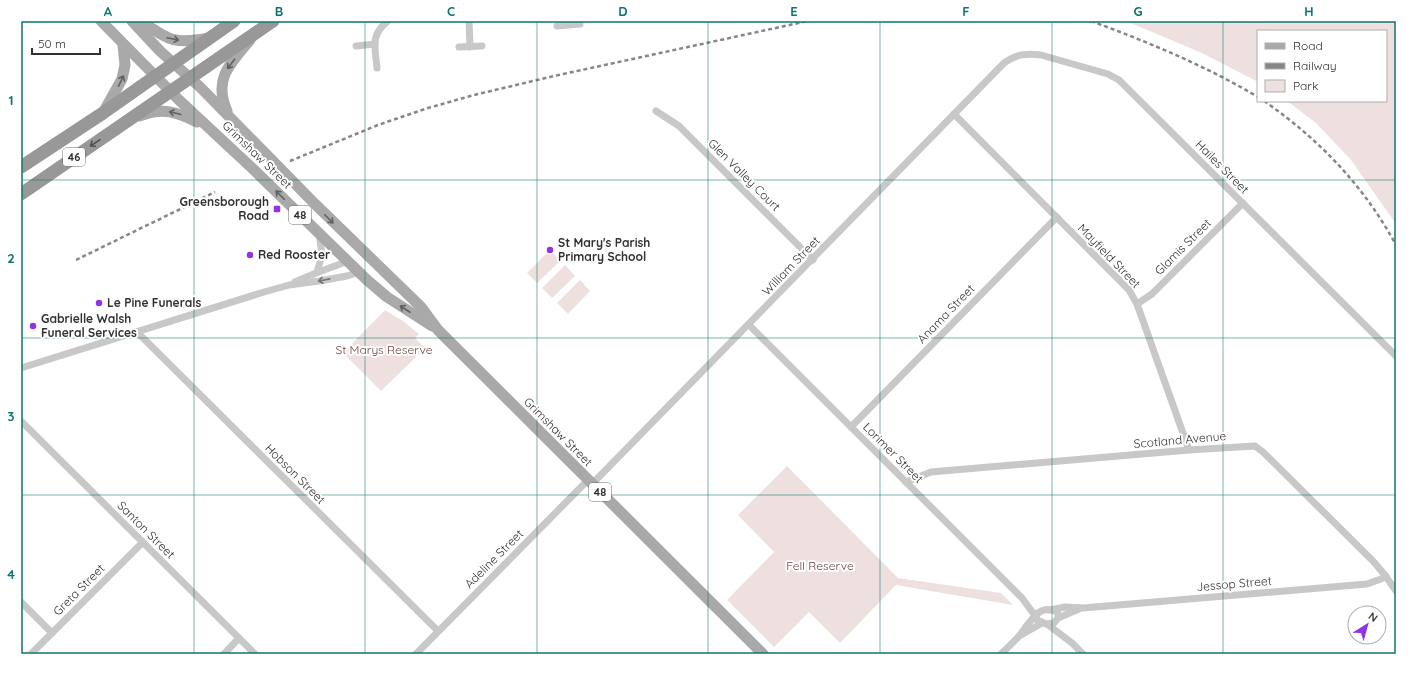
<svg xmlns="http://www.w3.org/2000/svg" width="1417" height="675" font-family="Quicksand,sans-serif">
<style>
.green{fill:#ede0df}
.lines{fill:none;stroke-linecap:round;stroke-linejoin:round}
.street{stroke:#c8c8c8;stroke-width:7}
.primary{stroke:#a9a9a9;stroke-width:11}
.highway{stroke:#989898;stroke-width:13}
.rail{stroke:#868686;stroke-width:2.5;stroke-dasharray:4 3;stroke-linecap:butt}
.oneway{stroke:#616161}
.oneway2{stroke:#505050}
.oneway3{stroke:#757575}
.grid{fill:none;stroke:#0f766e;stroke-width:1;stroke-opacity:0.55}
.poi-dot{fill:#9333e7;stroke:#fff;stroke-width:1.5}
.labels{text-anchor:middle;stroke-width:4;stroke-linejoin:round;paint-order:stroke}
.shield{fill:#fff;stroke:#6f6f6f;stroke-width:1}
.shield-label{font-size:11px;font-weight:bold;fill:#313131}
.street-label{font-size:12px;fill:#313131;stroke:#fff}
.poi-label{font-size:12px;font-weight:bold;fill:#313131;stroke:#fff;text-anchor:start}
.park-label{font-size:12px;fill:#6d443d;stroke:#fff}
.neatline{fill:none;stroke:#0f766e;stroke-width:1.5}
.grid-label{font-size:13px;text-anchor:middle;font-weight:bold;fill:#0f766e}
</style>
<rect width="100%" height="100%" fill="#fff"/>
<g class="green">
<polygon points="1126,21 1396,21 1396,224 1351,160 1316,123 1287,101 1386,101 1386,31 1258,31 1258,82 1202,53"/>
<polygon points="550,250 560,261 537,283 527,273"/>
<polygon points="565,265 575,276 552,298 542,288"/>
<polygon points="580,280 590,291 568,314 557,303"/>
<polygon points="385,310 403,321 419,334 415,338 425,348 381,391 343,353"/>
<polygon points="787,466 898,578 1001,593 1013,605 896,585 840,643 809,612 774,647 727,600 774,552 738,515"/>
</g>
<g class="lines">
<g class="street">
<polyline points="469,21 470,47"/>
<polyline points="557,26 580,24"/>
<polyline points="356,46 375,44"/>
<polyline points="459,47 482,46"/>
<path d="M377,68c-2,-21 -7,-33 11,-47"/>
<polyline points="656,111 679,126 813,260"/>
<polyline points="954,114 1129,290 1137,304 1189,450"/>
<polyline points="317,272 322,255 319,233"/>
<path d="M295,282c17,-8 35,-14 53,-21"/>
<polyline points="1137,304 1152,294 1243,203"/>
<polyline points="749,325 1022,598 1036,617"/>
<polyline points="137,332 438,631"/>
<polyline points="21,368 264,292 289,285 319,281 347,276 359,272"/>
<polyline points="21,421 255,654"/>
<polyline points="851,427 1057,217"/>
<polyline points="906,482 931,472 1189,450 1255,446 1263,452 1373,561 1384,574 1396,591"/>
<path d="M592,484l412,-421c12,-9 23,-10 37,-8l67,19 11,6 277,276"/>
<polyline points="21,602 52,633"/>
<polyline points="1050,610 1065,607 1083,608 1367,584 1381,579 1386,576"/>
<polyline points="1058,618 1079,609"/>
<polyline points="1047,624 1072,643 1083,654"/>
<polyline points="1021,635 1042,623"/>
<polyline points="31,654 143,542"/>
<polyline points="224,654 239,638"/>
<polyline points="416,654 588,480"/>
<path d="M1001,654c6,-6 13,-12 18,-18 10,-11 19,-34 38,-24l2,5 -5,6 -8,1 -9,-4 -1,-3 2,-4"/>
</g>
<g class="primary">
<polyline points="101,21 179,100 252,168 367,280 387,297 432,326"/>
<polyline points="132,21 160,51 200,87 315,204 421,307 438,330 763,654"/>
<path d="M141,21c28,19 33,24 68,17"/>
<path d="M227,111c-14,-32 3,-47 23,-71"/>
<polyline points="103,113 122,79 125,65 123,45"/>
<path d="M140,116c23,-9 37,-4 57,6"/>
</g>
<g class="highway">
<polyline points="21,167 103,113 234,21"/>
<polyline points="21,194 273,21"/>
</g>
<g class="rail">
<path d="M1091,21c57,21 115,45 167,76"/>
<path d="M1264,101c55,38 100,85 132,144"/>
<polyline points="290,161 378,125 428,108 474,95 554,76 808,21"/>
<polyline points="76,260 215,192"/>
</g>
</g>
<defs><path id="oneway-shaft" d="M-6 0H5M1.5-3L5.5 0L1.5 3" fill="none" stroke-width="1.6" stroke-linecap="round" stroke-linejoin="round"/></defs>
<g class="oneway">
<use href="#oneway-shaft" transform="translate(173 39) rotate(12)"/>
<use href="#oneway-shaft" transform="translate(231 64) rotate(127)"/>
<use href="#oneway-shaft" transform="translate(121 81) rotate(-64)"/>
<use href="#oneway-shaft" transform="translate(175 113) rotate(-166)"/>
<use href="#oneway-shaft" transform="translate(280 195) rotate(-135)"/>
<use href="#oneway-shaft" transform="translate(329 219) rotate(45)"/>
<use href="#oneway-shaft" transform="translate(405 309) rotate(-147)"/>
</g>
<use class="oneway2" href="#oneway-shaft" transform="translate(95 143) rotate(146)"/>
<use class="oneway3" href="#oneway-shaft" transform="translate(324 280) rotate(169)"/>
<path class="grid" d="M194,21v633M365,21v633M537,21v633M708,21v633M880,21v633M1052,21v633M1223,21v633M21,180h1375M21,338h1375M21,495h1375"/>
<g class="poi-dot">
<rect x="273" y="205" width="8" height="8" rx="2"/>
<circle cx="550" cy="250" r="4"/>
<circle cx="250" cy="255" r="4"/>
<circle cx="99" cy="303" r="4"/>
<circle cx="33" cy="326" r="4"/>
</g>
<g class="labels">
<g class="shield">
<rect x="63" y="148" width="22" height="18" rx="3"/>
<rect x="289" y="206" width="22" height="18" rx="3"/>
<rect x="589" y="483" width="22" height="18" rx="3"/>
</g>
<g class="shield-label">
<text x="74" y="161">46</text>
<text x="300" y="219">48</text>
<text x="600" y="496">48</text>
</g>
<g class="street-label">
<text transform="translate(257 155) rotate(44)" y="4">Grimshaw Street</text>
<text transform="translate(1222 167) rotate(45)" y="4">Hailes Street</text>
<text transform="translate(744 175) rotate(45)" y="4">Glen Valley Court</text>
<text transform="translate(1183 247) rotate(-45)" y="4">Glamis Street</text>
<text transform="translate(1109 256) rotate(46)" y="4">Mayfield Street</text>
<text transform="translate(791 266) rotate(-46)" y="4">William Street</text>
<text transform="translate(946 314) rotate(-46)" y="4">Anama Street</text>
<text transform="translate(558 432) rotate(45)" y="4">Grimshaw Street</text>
<text transform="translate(1180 440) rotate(-5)" y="4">Scotland Avenue</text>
<text transform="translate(893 453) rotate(45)" y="4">Lorimer Street</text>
<text transform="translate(295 474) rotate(45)" y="4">Hobson Street</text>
<text transform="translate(146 530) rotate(45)" y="4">Santon Street</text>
<text transform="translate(494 559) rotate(-45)" y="4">Adeline Street</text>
<text transform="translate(1234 584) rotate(-5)" y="4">Jessop Street</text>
<text transform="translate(79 590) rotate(-45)" y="4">Greta Street</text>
</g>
<g class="poi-label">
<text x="269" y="206" text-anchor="end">Greensborough<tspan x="269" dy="14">Road</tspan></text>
<text x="558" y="247">St Mary's Parish<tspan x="558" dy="14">Primary School</tspan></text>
<text x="258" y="259">Red Rooster</text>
<text x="107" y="307">Le Pine Funerals</text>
<text x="41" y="323">Gabrielle Walsh<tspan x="41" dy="14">Funeral Services</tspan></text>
</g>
<g class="park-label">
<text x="384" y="354">St Marys Reserve</text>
<text x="820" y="570">Fell Reserve</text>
</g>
</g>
<rect width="1417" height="675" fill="none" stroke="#ffffff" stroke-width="44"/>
<rect x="1257" y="30" width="130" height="72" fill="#ffffff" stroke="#adadad"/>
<rect x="1265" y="43" width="20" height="6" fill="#a9a9a9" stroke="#adadad"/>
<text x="1293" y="50" font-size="12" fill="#313131">Road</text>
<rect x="1265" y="63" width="20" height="6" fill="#868686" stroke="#adadad"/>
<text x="1293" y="70" font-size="12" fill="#313131">Railway</text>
<rect x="1265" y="80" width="20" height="12" fill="#ede0df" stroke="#adadad"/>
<text x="1293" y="90" font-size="12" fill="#313131">Park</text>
<g transform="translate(1367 625) rotate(37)"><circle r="19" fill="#ffffff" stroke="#adadad"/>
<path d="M0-3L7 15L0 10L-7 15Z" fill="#9333e7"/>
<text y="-6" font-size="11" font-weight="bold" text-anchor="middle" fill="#313131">N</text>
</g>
<path d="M32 48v6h68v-6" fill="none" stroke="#313131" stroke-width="2"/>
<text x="38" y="48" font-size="12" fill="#313131" stroke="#ffffff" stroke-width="3" paint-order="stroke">50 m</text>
<rect x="22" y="22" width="1373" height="631" class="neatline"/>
<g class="grid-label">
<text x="108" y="16">A</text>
<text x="279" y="16">B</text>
<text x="451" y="16">C</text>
<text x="623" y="16">D</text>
<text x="794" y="16">E</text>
<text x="966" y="16">F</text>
<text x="1138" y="16">G</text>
<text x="1309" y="16">H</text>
<text x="11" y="105">1</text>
<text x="11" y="263">2</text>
<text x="11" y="421">3</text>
<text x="11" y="579">4</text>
</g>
</svg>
